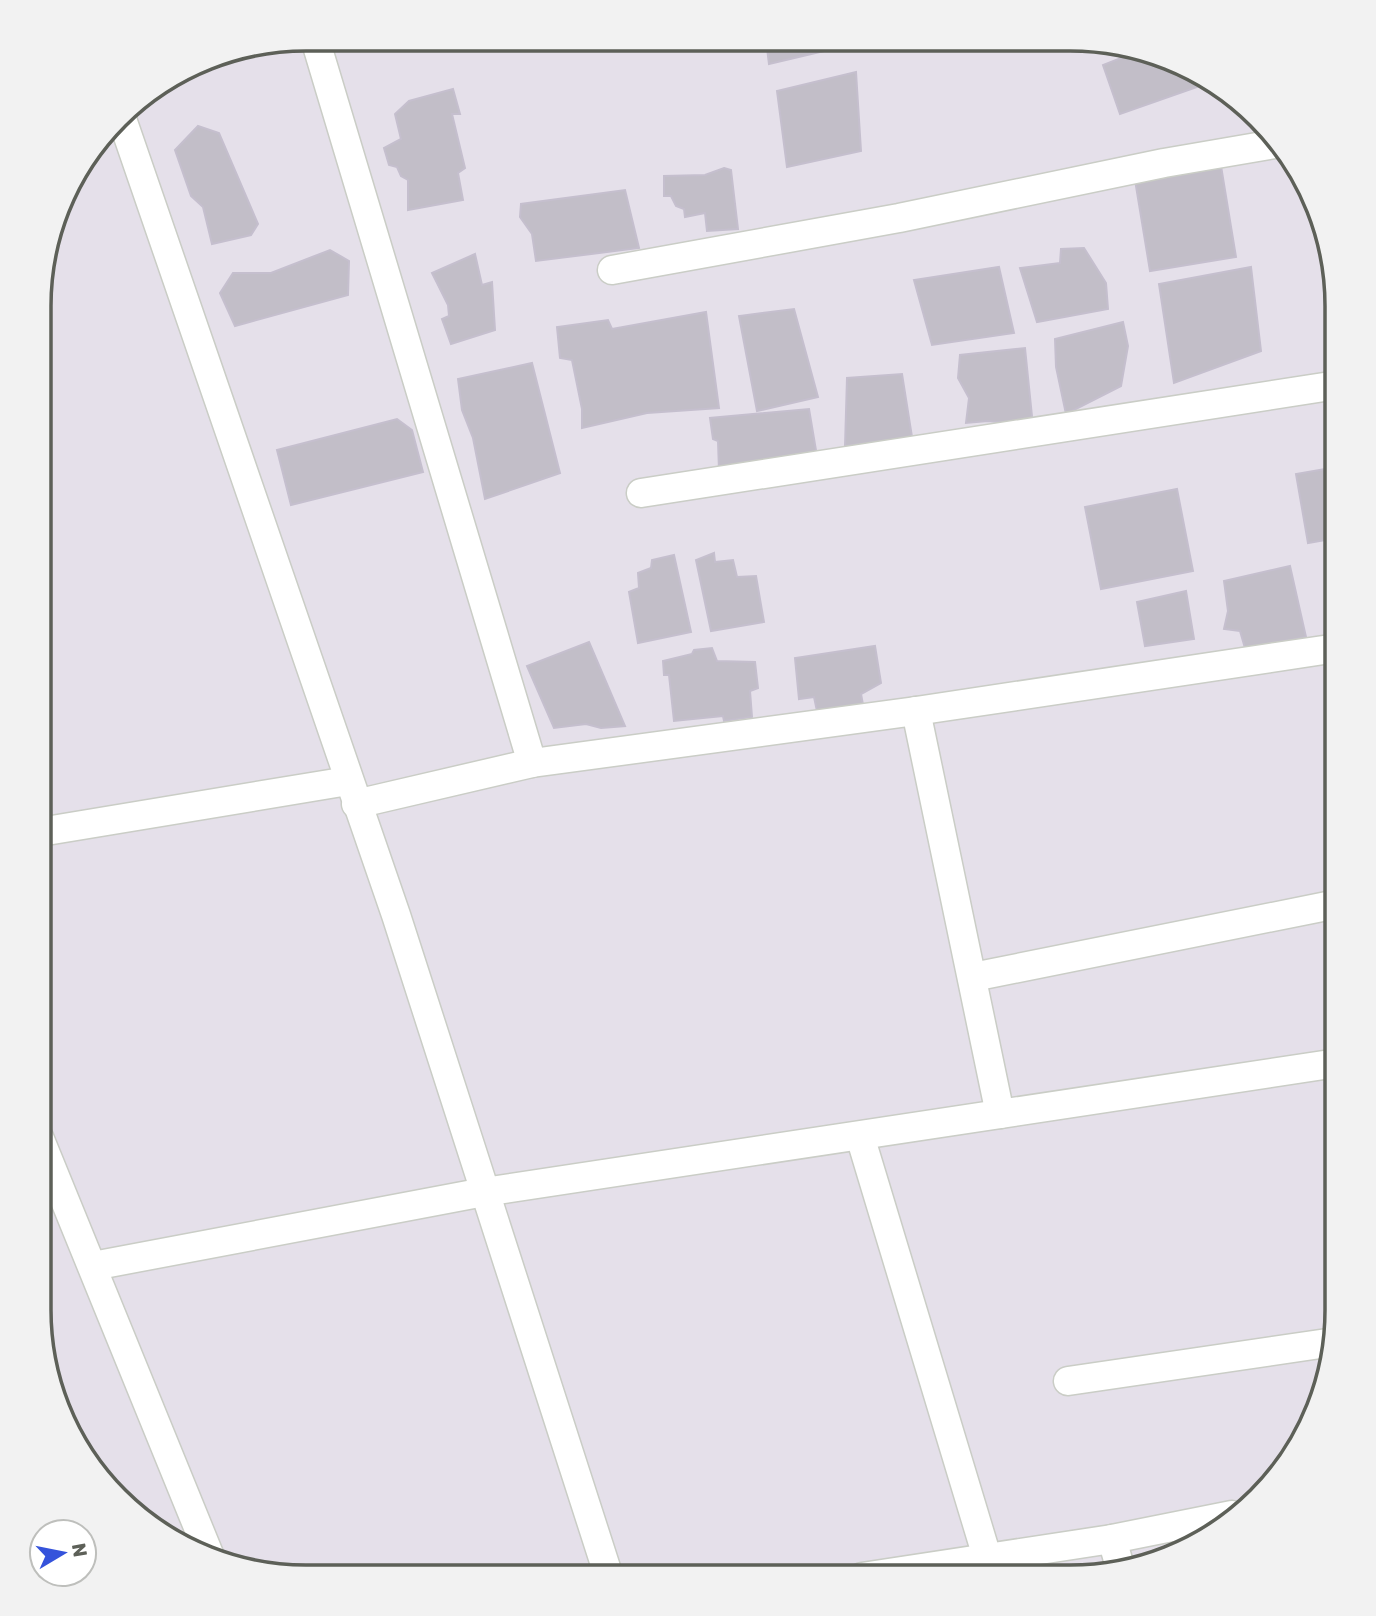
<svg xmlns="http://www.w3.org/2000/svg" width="1376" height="1616" font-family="Rubik,sans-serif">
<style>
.building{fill:#c2bec8;stroke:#c5bfce;stroke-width:2}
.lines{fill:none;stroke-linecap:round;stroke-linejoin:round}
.minor-casing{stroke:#cacdc6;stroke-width:31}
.minor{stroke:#fff;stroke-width:28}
.rim{fill:none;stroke:#5d6058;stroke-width:3.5}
</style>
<rect width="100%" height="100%" fill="#e5e0ea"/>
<g class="building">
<polygon points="766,40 857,40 858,43 769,64"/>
<polygon points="1136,52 1186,71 1197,87 1120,114 1103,65"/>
<polygon points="856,72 861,151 787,167 777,91"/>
<polygon points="453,89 460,114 452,114 465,168 458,173 463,200 408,210 408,180 401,176 397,167 389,165 384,148 401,139 395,114 409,101"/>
<polygon points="198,126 219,133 258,224 251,235 212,244 203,207 191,196 175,150"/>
<polygon points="1221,166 1236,257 1150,271 1135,180"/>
<polygon points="724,168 731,170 738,229 707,231 705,213 685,217 684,209 676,206 671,196 664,196 664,176 705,175"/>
<polygon points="625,190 639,248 536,261 532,234 520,217 521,204"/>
<polygon points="1084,248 1106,283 1108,309 1037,322 1020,268 1060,263 1061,249"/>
<polygon points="330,250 349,261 348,295 235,326 220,293 233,273 271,273"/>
<polygon points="475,254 482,285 492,282 495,330 451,344 442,319 449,316 448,305 432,273"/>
<polygon points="999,267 1014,333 932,345 914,280"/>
<polygon points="1251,267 1261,351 1174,383 1159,284"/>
<polygon points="794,309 818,397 757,411 739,316"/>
<polygon points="706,312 719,408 647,413 582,428 582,409 572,360 560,358 557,327 608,320 612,329"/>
<polygon points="1123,322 1128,346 1121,386 1066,414 1056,367 1055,339"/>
<polygon points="1025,348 1033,426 988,421 966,423 969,398 958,378 960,355"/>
<polygon points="532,363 560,473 485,499 473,438 462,410 458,379"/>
<polygon points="902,374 912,437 845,446 847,378"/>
<polygon points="809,409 818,462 719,471 718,441 713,439 710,418"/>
<polygon points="397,419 412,430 423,472 291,505 277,450"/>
<polygon points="1337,467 1337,538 1308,543 1296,474"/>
<polygon points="1177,489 1193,571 1101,589 1085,507"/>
<polygon points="714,553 715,562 733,560 737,577 756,576 764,622 711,631 696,560"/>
<polygon points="674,555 691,632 638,643 629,592 639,588 638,573 651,568 652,560"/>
<polygon points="1290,566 1306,637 1245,648 1240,631 1224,629 1228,611 1224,581"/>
<polygon points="1186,591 1194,639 1145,646 1137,602"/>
<polygon points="589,642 625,726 601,728 586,724 554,728 527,666"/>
<polygon points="875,646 881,683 861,694 864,710 818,716 814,697 799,699 795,658"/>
<polygon points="712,648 717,661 755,662 758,688 750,691 752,717 724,721 723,716 674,721 669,675 664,675 663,661 692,654 694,650"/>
</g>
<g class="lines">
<defs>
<g id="minor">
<polyline points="315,39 532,763"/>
<polyline points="121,116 396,915 609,1577"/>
<polyline points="612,270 899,218 1164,163 1275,144"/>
<polyline points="641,493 1337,385"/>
<polyline points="916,711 1000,1114"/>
<polyline points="356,804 532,763 916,711 1337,648"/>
<polyline points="40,832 348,781"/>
<polyline points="973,977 1337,904"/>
<polyline points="860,1136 987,1557"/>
<polyline points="39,1137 211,1559"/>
<polyline points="93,1266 484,1192 1337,1063"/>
<polyline points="1068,1381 1334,1342"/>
<polyline points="1112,1539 1120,1567"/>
<polyline points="862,1577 1112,1539 1232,1515"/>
</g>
</defs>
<use href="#minor" class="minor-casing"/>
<use href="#minor" class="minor"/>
</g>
<path d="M0 0H1376V1616H0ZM306 51H1070A255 255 0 0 1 1325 306V1310A255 255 0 0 1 1070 1565H306A255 255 0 0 1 51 1310V306A255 255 0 0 1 306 51Z" fill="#f2f2f2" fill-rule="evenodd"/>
<path class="rim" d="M306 51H1070A255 255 0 0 1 1325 306V1310A255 255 0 0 1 1070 1565H306A255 255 0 0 1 51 1310V306A255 255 0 0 1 306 51Z"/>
<g transform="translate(63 1553) rotate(80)"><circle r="33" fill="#ffffff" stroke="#bebfbc" stroke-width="2"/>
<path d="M0-5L12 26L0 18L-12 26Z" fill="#3553db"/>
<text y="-10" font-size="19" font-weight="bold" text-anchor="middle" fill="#5d6058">N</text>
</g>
</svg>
